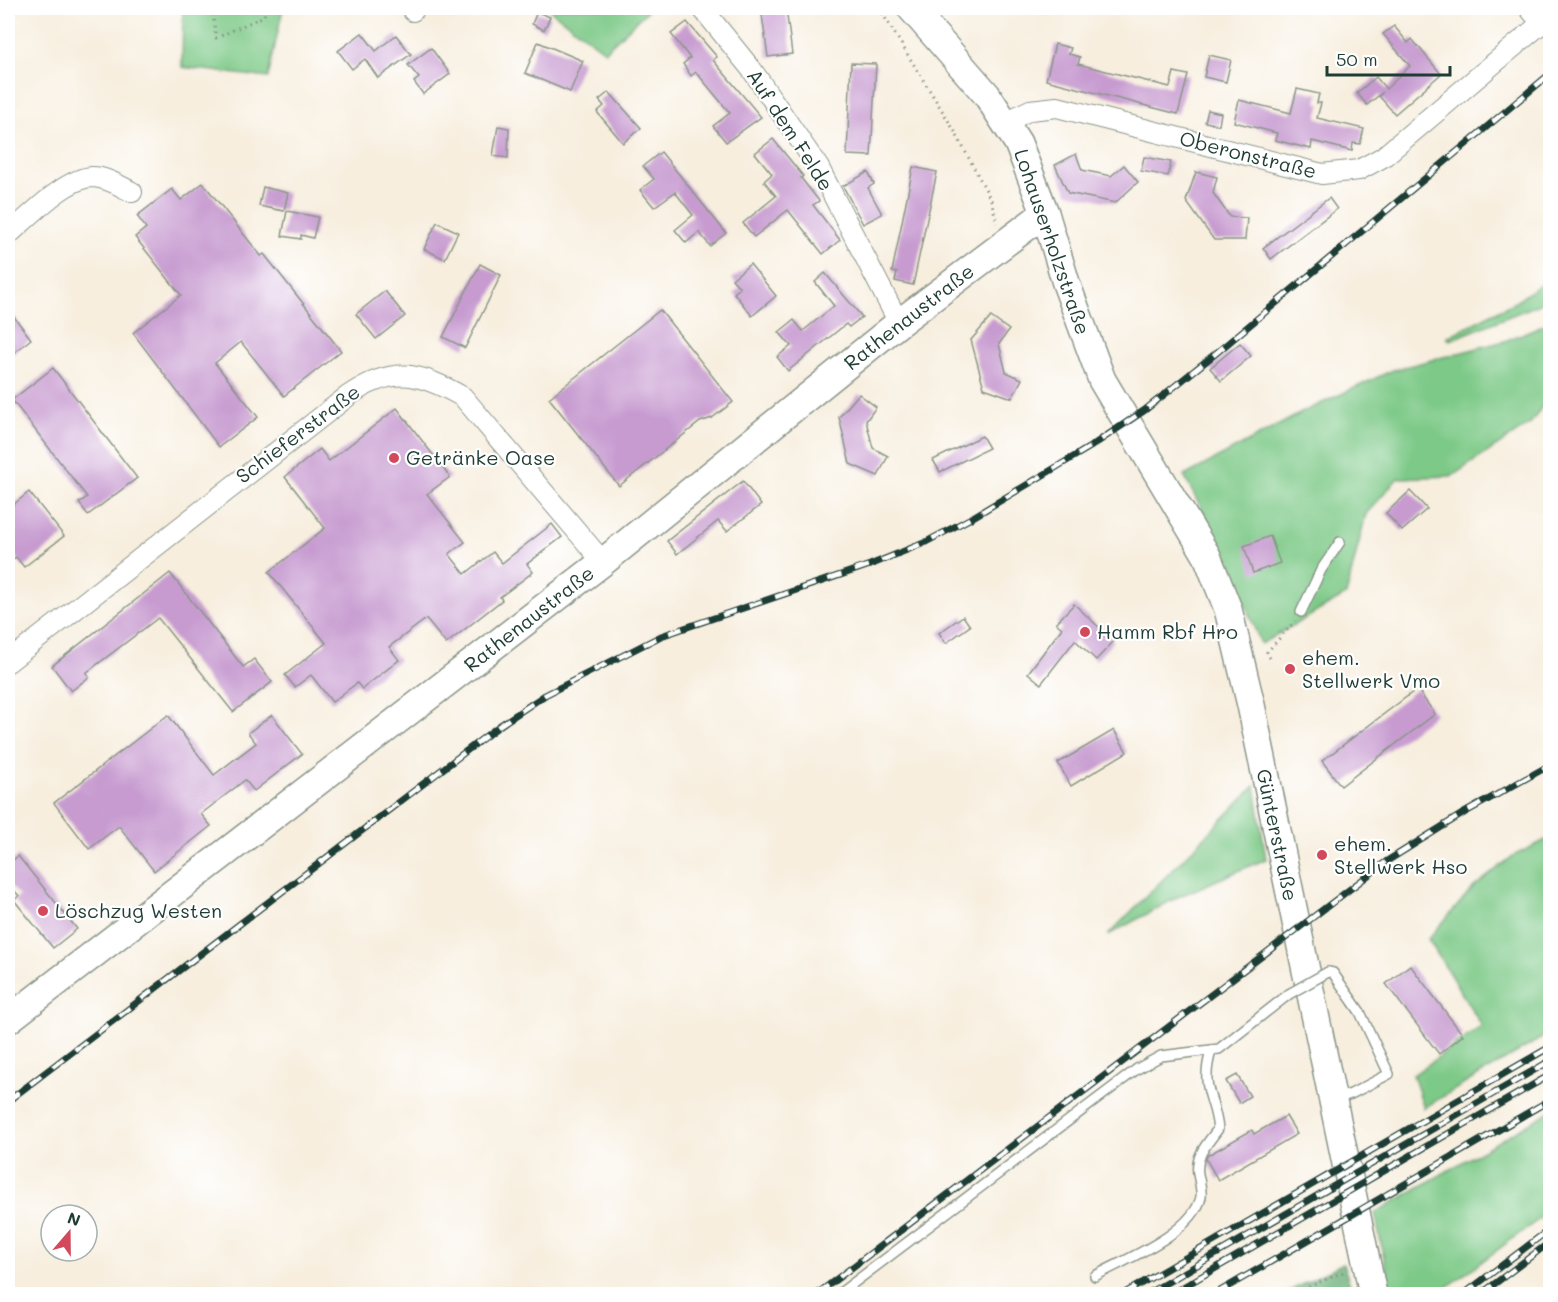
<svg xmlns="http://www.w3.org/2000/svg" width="1558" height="1302" font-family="Mali,sans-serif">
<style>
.green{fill:#7dc987;stroke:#4e835e;stroke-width:1.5}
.forest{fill:#66ad74;stroke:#427554;stroke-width:1.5}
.building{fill:#c79bd0}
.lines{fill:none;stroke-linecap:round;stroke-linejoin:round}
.lane-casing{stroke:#8b9689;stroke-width:12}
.street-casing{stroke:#8b9689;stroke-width:22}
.secondary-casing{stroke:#8b9689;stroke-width:30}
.path{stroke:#8b9689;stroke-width:3;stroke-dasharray:1.5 4.5;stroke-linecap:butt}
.lane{stroke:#fff;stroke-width:9}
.street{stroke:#fff;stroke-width:20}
.secondary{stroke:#fff;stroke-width:27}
.rail-casing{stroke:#1f3d34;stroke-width:7}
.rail{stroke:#fff;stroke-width:4.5;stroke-dasharray:14;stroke-linecap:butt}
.lane-bridge-casing{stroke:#8b9689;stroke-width:12;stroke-linecap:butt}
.lane-bridge{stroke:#fff;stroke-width:9}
.poi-dot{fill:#d1495b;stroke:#fff;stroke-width:2}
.labels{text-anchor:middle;stroke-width:4.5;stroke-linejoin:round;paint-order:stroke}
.street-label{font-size:20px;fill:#1f3d34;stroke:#fff}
.poi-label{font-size:20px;fill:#1f3d34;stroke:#fff;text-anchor:start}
</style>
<rect width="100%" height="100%" fill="#fff"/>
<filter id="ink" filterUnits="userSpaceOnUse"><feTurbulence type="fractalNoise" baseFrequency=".0167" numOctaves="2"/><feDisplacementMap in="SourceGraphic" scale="12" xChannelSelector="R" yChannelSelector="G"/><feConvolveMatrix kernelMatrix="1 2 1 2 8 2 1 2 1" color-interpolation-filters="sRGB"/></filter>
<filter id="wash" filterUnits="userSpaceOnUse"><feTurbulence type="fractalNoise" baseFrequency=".008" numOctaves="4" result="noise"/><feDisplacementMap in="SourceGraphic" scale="24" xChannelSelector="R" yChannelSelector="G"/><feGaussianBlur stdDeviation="1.35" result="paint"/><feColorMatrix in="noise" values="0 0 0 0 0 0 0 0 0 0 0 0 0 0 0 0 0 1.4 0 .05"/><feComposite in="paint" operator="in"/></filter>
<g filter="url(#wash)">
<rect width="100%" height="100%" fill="#f7eede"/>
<g class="green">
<polygon points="183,8 283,8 268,78 182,67"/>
<polygon points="547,8 646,8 648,10 605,51"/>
<polygon points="1550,278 1550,300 1450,340 1447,337 1515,302"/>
<polygon points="1550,322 1550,395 1530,424 1452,476 1398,478 1366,514 1346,595 1261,644 1222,547 1184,476 1305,411 1393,370 1505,341"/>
<polygon points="1255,786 1266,859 1178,897 1108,935"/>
<polygon points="1550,838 1550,1033 1424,1108 1413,1075 1482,1026 1428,939 1474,887 1513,856"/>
<polygon points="1550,1111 1550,1211 1438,1294 1391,1294 1375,1213"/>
</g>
<polygon class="forest" points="1343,1263 1353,1294 1284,1294"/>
<g id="blocks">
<g class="building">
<polygon points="761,8 786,8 792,54 768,57"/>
<polygon points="537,12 550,17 544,30 532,24"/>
<polygon points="687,22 717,57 713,60 761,117 726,142 713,126 730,113 696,72 691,76 683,64 690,58 671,34"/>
<polygon points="1394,26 1408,43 1412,39 1441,74 1395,114 1379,96 1383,92 1367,105 1357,93 1376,77 1386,89 1410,66 1383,34"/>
<polygon points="362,33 376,51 396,35 411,54 378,78 365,59 352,69 338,51"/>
<polygon points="538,42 583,61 570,92 525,73"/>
<polygon points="1055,44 1071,48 1069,54 1080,57 1078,64 1170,87 1174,72 1188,75 1178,114 1046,80"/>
<polygon points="431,48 450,74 423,94 414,82 419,78 408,65"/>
<polygon points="1209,55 1231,60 1226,82 1204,77"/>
<polygon points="851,63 876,64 871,156 847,155"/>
<polygon points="1297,89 1319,94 1317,103 1321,103 1317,118 1364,129 1360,144 1353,143 1352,151 1312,141 1311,149 1275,140 1277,133 1234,122 1239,100 1291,113"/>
<polygon points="609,92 641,128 623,143 597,112 604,106 599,100"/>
<polygon points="1208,110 1221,113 1219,125 1205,122"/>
<polygon points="498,126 509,128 508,158 493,156"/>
<polygon points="773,139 803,176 801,178 819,201 813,205 840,240 823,254 788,210 754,237 743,223 776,196 764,181 772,174 755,153"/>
<polygon points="661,152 726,233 710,246 699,232 686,243 675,230 693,215 675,192 654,207 640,190 654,179 643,166"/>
<polygon points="1076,154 1082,170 1111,176 1124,165 1138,182 1115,203 1068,193 1055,165"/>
<polygon points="1144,157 1171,162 1168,176 1141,171"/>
<polygon points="913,167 937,172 913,285 895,281 897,273 892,272"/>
<polygon points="868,172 874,184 868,188 882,214 863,224 843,186"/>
<polygon points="1196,172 1217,177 1213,193 1230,217 1247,218 1245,240 1214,240 1186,201"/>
<polygon points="203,183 261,256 264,254 341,351 284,396 241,342 215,363 258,417 219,447 133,333 181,295 135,237 146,228 137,216 172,189 181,200"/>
<polygon points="263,187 288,193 284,211 259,206"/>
<polygon points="1329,198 1337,209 1271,259 1263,248"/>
<polygon points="287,211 318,217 313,238 301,235 301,239 282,236"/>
<polygon points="437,222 458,232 445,259 424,249"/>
<polygon points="480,264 501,275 465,348 443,337"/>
<polygon points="750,264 776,296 752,316 734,293 740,288 732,279"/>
<polygon points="825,273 862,317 849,327 846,324 788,371 777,357 791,346 779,332 794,320 803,331 834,306 815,282"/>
<polygon points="385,291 405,316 376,339 356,314"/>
<polygon points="8,309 31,339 8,358"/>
<polygon points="660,310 733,402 712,418 700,422 619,486 549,398"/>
<polygon points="991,317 1009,330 999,344 1006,372 1022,379 1012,398 984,388 971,340"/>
<polygon points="1240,343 1251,356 1221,381 1210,368"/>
<polygon points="53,368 137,478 88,515 79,503 87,497 12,400"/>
<polygon points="859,394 876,407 866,421 873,448 888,456 878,476 850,464 839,417"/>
<polygon points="397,408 450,477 427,494 465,542 449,554 465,574 493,552 502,563 552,524 562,537 527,564 533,572 500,597 502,600 446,644 426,619 389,647 399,660 362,689 357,683 332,702 311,675 295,687 285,675 326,643 269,572 325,528 285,477 320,449 329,461"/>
<polygon points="982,436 989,448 940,472 933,460"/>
<polygon points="743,481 761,505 727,531 718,521 677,554 667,541"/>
<polygon points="1410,491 1427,509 1402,531 1386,513"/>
<polygon points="29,492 64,536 24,567 16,557 8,564 8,509"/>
<polygon points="1270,536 1280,563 1253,573 1244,546"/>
<polygon points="170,573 243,667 254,659 272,682 233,712 158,618 86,673 89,677 71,691 52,666"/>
<polygon points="1074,604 1114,641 1096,660 1075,640 1041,684 1028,673 1062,628 1056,623"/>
<polygon points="963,616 970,626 946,643 939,633"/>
<polygon points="1417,689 1435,714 1341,786 1322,761"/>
<polygon points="168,715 214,775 256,743 248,733 272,715 302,754 254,791 245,780 201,814 211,826 154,871 119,826 89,849 54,803"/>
<polygon points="1114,730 1127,752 1071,786 1058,763"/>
<polygon points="18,856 77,929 53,948 14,900 19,896 8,883 8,864"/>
<polygon points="1410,965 1463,1035 1439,1054 1386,984"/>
<polygon points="1237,1075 1250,1096 1239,1103 1226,1081"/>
<polygon points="1286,1116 1297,1134 1218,1180 1206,1159 1208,1155 1252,1130 1254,1134"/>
</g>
</g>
</g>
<g filter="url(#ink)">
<use href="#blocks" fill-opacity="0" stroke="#8b9689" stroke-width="1.5"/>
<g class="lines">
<defs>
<g id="lane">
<polyline points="1301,612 1321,570 1340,542"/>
<polyline points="1328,972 1333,973 1360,1012 1389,1074 1351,1094 1335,1099"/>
<path d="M1095,1276c31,-17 98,-43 106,-79 1,-7 -2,-17 -3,-23 -3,-19 10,-31 20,-45 -4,-35 -18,-39 -7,-78"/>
<polyline points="839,1294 1137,1069 1161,1056 1219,1049 1289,994"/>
</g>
<g id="street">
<polyline points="702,8 752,70 819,168 899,323"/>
<polyline points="1529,8 1542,23"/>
<polyline points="413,11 415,8"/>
<polyline points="1006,122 1030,110 1057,107 1322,174 1359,170 1383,157 1550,16"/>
<path d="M8,235c20,-17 57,-57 84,-58 14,0 28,9 40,15"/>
<path d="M8,662l340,-266c44,-31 71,-24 115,1l140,165"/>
</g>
<g id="secondary">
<polyline points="911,8 987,95 1018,143 1045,213 1066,283 1102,380 1207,556 1228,609 1251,705 1373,1294"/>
<polyline points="8,1020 603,562 899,323 1045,213"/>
</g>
</defs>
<use href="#lane" class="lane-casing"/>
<use href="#street" class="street-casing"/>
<use href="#secondary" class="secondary-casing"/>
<g class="path">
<polyline points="212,8 216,38 264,16 266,8"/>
<polyline points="350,8 372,12 396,12"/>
<polyline points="879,8 954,130 991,200 997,223"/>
<polyline points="1270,658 1267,652 1295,621"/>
<polyline points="1292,1294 1346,1271"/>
</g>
<use href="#lane" class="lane"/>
<use href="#street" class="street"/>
<use href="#secondary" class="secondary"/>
<defs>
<g id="rail">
<polyline points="8,1101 499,726 545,695 661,636 870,565 924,543 973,517 1090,447 1145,410 1215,354 1550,74"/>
<polyline points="817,1294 1387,861 1464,813 1550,765"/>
<polyline points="1123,1294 1550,1047"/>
<polyline points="1147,1294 1550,1061"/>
<polyline points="1171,1294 1550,1075"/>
<polyline points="1215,1294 1550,1100"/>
<polyline points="1464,1294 1550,1229"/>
<polyline points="1481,1294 1550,1242"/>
</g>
</defs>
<use href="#rail" class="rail-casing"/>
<use href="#rail" class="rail"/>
<defs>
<polyline id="lane-bridge" points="1289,994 1328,972"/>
</defs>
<use href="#lane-bridge" class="lane-bridge-casing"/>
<use href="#lane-bridge" class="lane-bridge"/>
</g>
</g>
<g class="poi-dot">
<circle cx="394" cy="458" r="6"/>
<circle cx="1085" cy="632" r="6"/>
<circle cx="1290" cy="669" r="6"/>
<circle cx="1322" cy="855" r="6"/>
<circle cx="43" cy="911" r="6"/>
</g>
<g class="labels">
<g class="street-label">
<text transform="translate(790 130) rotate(57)" y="7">Auf dem Felde</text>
<text transform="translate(1248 155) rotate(14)" y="7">Oberonstraße</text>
<text transform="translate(1052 242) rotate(71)" y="7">Lohauserholzstraße</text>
<text transform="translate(909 317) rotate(-38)" y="7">Rathenaustraße</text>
<text transform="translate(298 434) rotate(-37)" y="7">Schieferstraße</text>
<text transform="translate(529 619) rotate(-38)" y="7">Rathenaustraße</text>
<text transform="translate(1277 835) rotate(78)" y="7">Günterstraße</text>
</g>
<g class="poi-label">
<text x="406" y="465">Getränke Oase</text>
<text x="1097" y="639">Hamm Rbf Hro</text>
<text x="1302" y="665">ehem.<tspan x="1302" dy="23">Stellwerk Vmo</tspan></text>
<text x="1334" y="851">ehem.<tspan x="1334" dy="23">Stellwerk Hso</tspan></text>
<text x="55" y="918">Löschzug Westen</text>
</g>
</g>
<rect width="1558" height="1302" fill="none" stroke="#fff" stroke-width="30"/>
<g transform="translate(69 1233) rotate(20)"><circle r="28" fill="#ffffff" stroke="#a5b1ae" stroke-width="1.5"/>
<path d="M0-4.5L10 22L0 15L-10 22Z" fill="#d1495b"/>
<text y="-9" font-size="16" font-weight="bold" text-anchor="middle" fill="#1f3d34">N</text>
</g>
<path d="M1327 66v9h123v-9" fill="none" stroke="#1f3d34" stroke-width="3"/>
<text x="1336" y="66" font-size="18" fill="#1f3d34" stroke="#ffffff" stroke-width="4.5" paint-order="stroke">50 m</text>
</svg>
